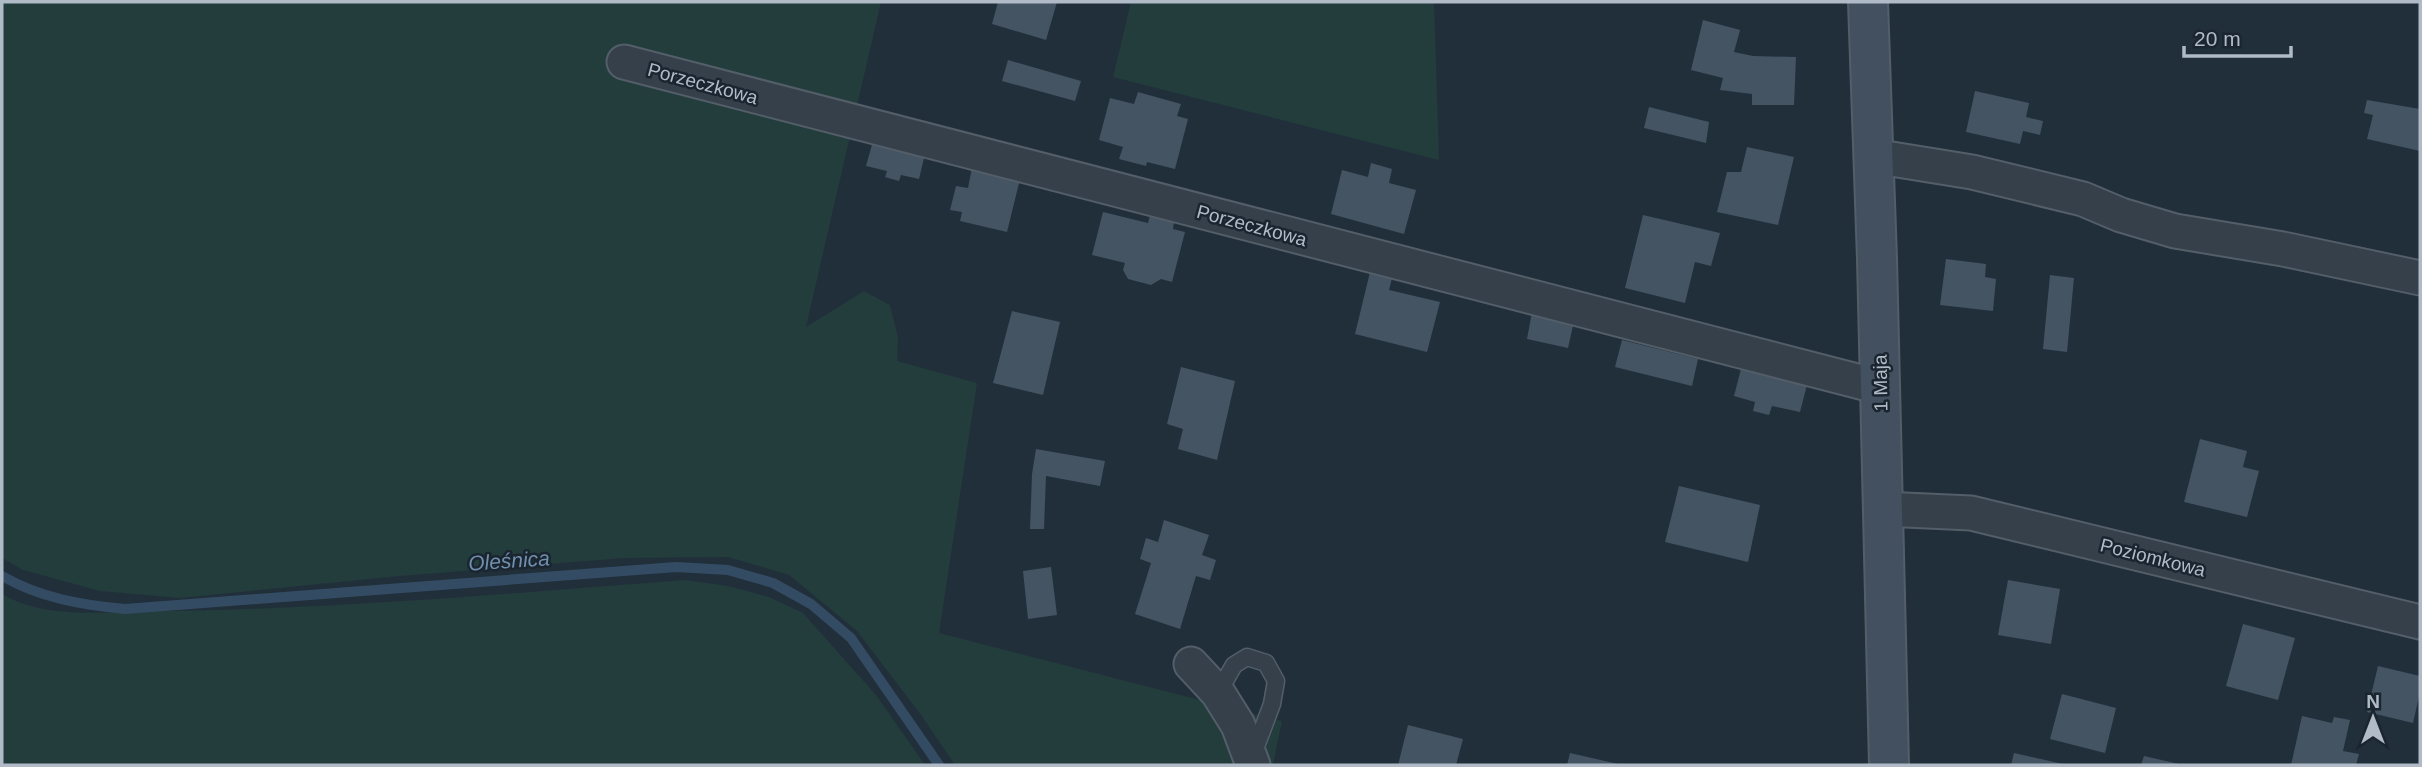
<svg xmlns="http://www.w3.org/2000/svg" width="2422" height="767" font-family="Helvetica,sans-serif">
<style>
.green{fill:#233c3c}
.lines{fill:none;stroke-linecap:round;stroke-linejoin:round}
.stream{stroke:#344c63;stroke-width:10}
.building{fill:#445462}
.lane-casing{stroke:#535e69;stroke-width:19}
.street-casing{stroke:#535e69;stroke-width:37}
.secondary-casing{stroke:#535e69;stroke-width:42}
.lane{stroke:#35404b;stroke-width:16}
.street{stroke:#35404b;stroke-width:33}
.secondary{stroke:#43505f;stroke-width:38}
.labels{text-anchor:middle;stroke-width:5;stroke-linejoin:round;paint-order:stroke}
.street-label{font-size:19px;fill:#b0bbc7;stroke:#1a2530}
.water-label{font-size:21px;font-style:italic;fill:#708fac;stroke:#1a2530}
</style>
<rect width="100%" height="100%" fill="#212f3b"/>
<g class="green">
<polygon points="2,2 881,2 806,327 864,291 890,305 898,337 897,361 977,383 939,633 1282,721 1273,765 955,765 921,715 857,631 789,575 728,557 625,558 400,576 180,598 100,591 23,570 2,558"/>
<polygon points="1131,2 1434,2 1439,160 1113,77"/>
<path d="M686,580l42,6 41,11 34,16 73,82 49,70h-923v-171c46,27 109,17 161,17 175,-2 349,-18 523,-31z"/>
</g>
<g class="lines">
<path class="stream" d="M2,576c38,22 80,29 123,33l551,-42 52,3 45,13 38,21 40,34 88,127"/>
</g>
<g class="building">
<polygon points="998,2 1057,2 1046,40 992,24"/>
<polygon points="1703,20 1740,30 1734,52 1753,56 1796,57 1794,105 1752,105 1752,94 1720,90 1723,78 1691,70"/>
<polygon points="1008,60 1081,81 1075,101 1002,81"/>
<polygon points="1975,91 2029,103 2026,117 2043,121 2040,135 2023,131 2020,144 1966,132"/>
<polygon points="1138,92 1181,104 1177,116 1188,119 1175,169 1147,162 1146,166 1119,159 1123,147 1099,140 1110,98 1134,104"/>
<polygon points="2367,100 2420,109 2420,151 2367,139 2373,115 2364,113"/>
<polygon points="1649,107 1709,122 1706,143 1644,128"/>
<polygon points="873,141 925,154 919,179 901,175 899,181 885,177 887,171 866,166"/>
<polygon points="1747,147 1794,157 1778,225 1717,212 1727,172 1741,172"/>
<polygon points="1371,163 1392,169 1389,183 1416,190 1404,234 1331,214 1342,170 1368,177"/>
<polygon points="972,168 1020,179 1007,232 960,221 962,212 950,210 956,186 968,188"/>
<polygon points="1156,211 1170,215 1174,222 1173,229 1185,232 1172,282 1161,279 1151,285 1128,279 1123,270 1125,263 1092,255 1103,212 1148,223 1150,215"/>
<polygon points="1643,215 1720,233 1711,266 1695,262 1685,303 1625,288"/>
<polygon points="1946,259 1986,264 1985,277 1996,279 1993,311 1940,305"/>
<polygon points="1370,272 1392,278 1389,290 1440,302 1427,352 1355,334"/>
<polygon points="2050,275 2074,278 2067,352 2043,349"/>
<polygon points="1012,311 1060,322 1043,395 993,383"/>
<polygon points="1532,312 1574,321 1568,348 1527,339"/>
<polygon points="1622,340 1698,359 1692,386 1615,367"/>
<polygon points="1742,365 1808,381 1800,412 1772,406 1769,415 1753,411 1755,402 1734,396"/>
<polygon points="1181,367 1235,381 1217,460 1178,449 1183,429 1167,424"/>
<polygon points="2200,439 2247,451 2243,467 2259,471 2247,517 2184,502"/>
<polygon points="1036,449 1105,461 1100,486 1046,476 1044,529 1030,529 1032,474"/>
<polygon points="1679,486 1760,505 1748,562 1665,542"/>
<polygon points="1164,520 1209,535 1202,555 1216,560 1210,580 1196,576 1180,629 1135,614 1151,563 1140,559 1146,538 1158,542"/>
<polygon points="1051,567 1057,615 1028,619 1023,571"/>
<polygon points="2008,580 2060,589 2051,644 1998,635"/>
<polygon points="2243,624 2295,638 2278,700 2226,686"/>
<polygon points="2378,666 2420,676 2420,692 2413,723 2367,712"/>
<polygon points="2062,694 2116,708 2105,753 2050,739"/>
<polygon points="2302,716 2332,723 2334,717 2350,720 2343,751 2359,754 2356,765 2291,765"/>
<polygon points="1408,725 1463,739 1456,765 1398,765"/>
<polygon points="1570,753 1618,764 1618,765 1567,765"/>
<polygon points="2014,753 2063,764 2062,765 2011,765"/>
<polygon points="2144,756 2179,764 2179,765 2141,765"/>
</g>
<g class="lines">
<defs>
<polyline id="lane" points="1218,693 1234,665 1247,657 1266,663 1276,681 1272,704 1252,757"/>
<g id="street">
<polyline points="624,62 1880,387"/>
<polyline points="1873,156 1972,172 2083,199 2121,215 2175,231 2283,249 2420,278"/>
<polyline points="1883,509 1971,513 2420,622"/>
<polyline points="1191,664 1218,693 1238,725 1253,765"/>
</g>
<polyline id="secondary" points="1868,2 1877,259 1889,765"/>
</defs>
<use href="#lane" class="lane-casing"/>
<use href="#street" class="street-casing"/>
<use href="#secondary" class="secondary-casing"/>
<use href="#lane" class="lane"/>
<use href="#street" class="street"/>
<use href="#secondary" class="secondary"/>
</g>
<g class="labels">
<g class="street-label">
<text transform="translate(703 83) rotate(15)" y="7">Porzeczkowa</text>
<text transform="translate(1252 225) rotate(15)" y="7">Porzeczkowa</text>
<text transform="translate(1880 383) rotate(-91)" y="7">1 Maja</text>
<text transform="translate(2153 557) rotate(14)" y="7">Poziomkowa</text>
</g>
<g class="water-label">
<text transform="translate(509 561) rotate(-4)" y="7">Oleśnica</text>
</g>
</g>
<rect width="2422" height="767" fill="none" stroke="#b0bbc7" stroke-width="7"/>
<g transform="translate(2373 718)" stroke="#1a2530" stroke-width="5" paint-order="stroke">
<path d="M0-5L12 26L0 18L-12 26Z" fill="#b0bbc7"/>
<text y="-10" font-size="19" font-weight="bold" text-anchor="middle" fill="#b0bbc7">N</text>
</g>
<path d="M2184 46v10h107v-10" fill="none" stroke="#b0bbc7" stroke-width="3.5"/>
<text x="2194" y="46" font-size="21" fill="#b0bbc7" stroke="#1a2530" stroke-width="5" paint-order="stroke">20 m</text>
</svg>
